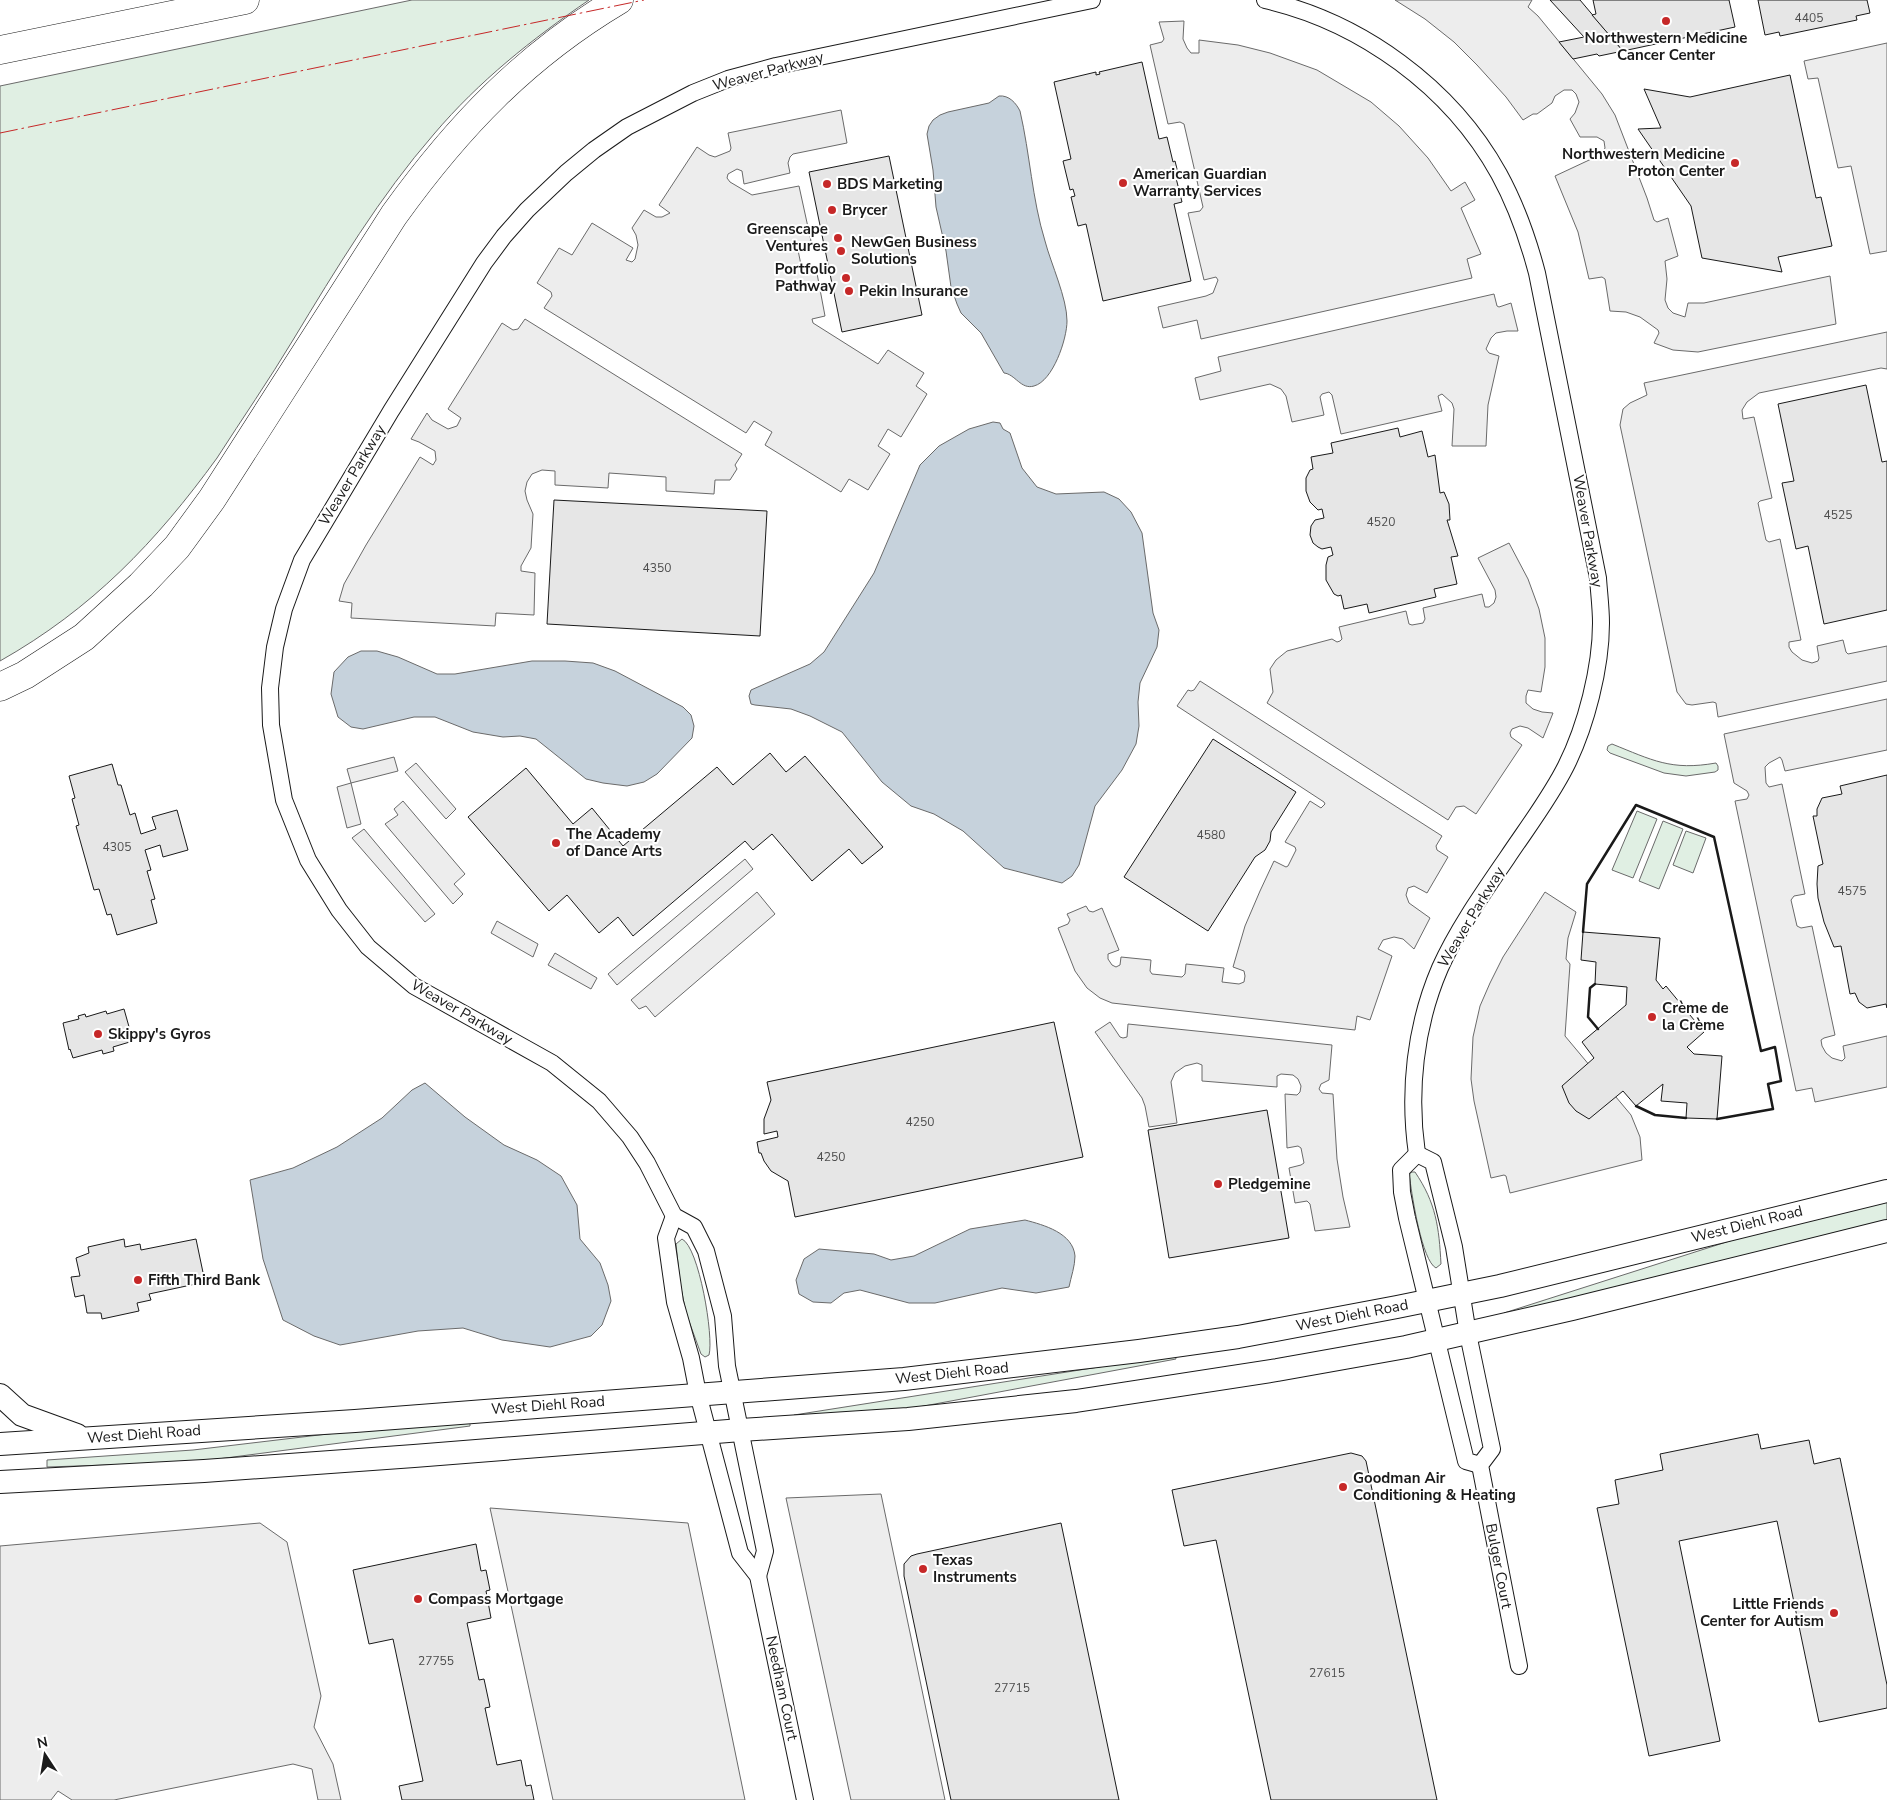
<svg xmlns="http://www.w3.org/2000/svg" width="1887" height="1800" font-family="'Nunito Sans',sans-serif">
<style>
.green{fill:#e0efe3;stroke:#6a6a6a}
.parking{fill:#ededed;stroke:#6a6a6a}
.water{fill:#c6d2dc;stroke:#6a6a6a}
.building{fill:#e6e6e6;stroke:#1a1a1a}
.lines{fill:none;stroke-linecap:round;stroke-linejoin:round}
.street-casing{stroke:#1a1a1a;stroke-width:18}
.secondary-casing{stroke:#1a1a1a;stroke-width:24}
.highway-casing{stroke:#1a1a1a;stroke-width:29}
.street{stroke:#fff;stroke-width:16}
.secondary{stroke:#fff;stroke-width:22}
.highway{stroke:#fff;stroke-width:28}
.wall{stroke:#1a1a1a;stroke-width:2.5}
.power{stroke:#c62828;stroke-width:1;stroke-dasharray:18 4 2.5 4;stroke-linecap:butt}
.poi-dot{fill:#c62828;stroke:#fff;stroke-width:2}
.labels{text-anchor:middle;stroke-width:4;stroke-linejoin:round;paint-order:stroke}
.number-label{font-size:12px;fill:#4d4d4d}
.poi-label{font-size:15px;font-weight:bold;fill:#1a1a1a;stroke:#fff;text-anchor:start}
.street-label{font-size:15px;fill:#1a1a1a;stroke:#fff}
</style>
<rect width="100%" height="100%" fill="#fff"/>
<g class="green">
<path d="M412,0h177c-57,39 -110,81 -155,134 -54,62 -98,135 -141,206 -24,40 -51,79 -76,118 -61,84 -125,151 -217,203v-575z"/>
<path d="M1612,744c40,16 59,27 104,19l2,3v4l-3,2 -29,4 -22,-3 -54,-20 -3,-3 1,-4z"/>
<polygon points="1637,811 1657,819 1633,878 1612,870"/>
<polygon points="1663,821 1683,829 1659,889 1639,881"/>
<polygon points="1686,831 1706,838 1693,873 1673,865"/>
<path d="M1412,1172h3c21,31 24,55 26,92l-5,4c-14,-7 -24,-72 -26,-88l-1,-6z"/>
<polygon points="1887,1201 1887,1221 1505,1315 1504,1313 1764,1230"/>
<path d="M682,1239c17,8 32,98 27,116l-4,2 -4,-3 -15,-41 -6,-30 -4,-39z"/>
<polygon points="1175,1355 1176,1359 908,1409 794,1418 794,1415"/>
<polygon points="470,1420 470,1426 195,1462 47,1467 47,1460 193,1450 378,1428"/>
</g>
<g class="parking">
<polygon points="1395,0 1532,0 1528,7 1538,16 1602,94 1615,115 1647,198 1654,220 1657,222 1668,218 1678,256 1665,261 1667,279 1665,300 1668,308 1673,313 1685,317 1688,303 1704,303 1830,276 1836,324 1698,352 1673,350 1654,343 1659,333 1658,330 1640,317 1626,312 1610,311 1605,279 1602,277 1589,279 1578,232 1555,176 1602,154 1605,148 1604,141 1597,137 1580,137 1570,119 1575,113 1579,102 1576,94 1572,90 1564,90 1555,96 1552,103 1537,114 1533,114 1523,120 1506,97 1477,65 1454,42 1425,19"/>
<polygon points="1184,21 1183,39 1187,48 1191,53 1199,53 1199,40 1238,45 1270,53 1317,70 1371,102 1399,126 1428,158 1451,191 1465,182 1475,200 1461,208 1481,254 1467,259 1472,278 1201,339 1197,320 1163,328 1158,307 1206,296 1213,293 1218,280 1216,277 1204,280 1188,213 1200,211 1203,207 1184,124 1180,122 1168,124 1150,45 1162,42 1164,39 1159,22"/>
<polygon points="1887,43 1887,251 1870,254 1851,166 1838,168 1818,78 1808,79 1804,61"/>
<polygon points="841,110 847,143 793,154 790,157 788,163 790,173 744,184 742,171 737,169 728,174 727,178 730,182 752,195 799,186 811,241 797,245 802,270 816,268 825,316 812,319 813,323 878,364 888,350 924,373 916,386 927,394 901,437 888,429 878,446 890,454 868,490 849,479 841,492 765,445 772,432 754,421 746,433 544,308 552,296 551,292 537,283 559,248 572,255 592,223 633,248 626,260 632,262 635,259 638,245 636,235 632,228 644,210 656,217 662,217 670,213 659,205 697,147 709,155 715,157 730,151 731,148 728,133"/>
<polygon points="1494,294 1497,306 1499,307 1511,303 1518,331 1507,331 1496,333 1491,338 1486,349 1489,353 1499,356 1488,405 1486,446 1452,446 1454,409 1452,403 1442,394 1438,396 1442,411 1341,434 1332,395 1329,392 1322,394 1320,397 1324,415 1292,422 1286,396 1281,389 1270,384 1200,400 1195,378 1221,371 1218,357"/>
<polygon points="525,319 742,454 735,465 737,469 730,480 715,480 714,494 666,491 666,477 609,473 608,488 555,485 555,471 542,470 532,474 527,482 525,491 527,500 533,514 531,548 521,566 521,571 535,573 534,615 496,613 495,626 351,618 352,603 339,601 344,584 366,545 420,457 433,465 436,460 435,451 419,442 411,439 427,413 432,420 448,429 457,426 461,418 448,409 502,323 513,330 518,329"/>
<polygon points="1887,332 1887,369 1881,368 1759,393 1747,402 1742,410 1743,419 1754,417 1772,498 1760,501 1758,503 1766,540 1769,542 1780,539 1801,640 1789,642 1789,647 1792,652 1802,660 1812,663 1818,661 1819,658 1817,646 1843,640 1846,652 1848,654 1887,646 1887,681 1718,717 1716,703 1713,702 1692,705 1686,704 1677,692 1620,425 1623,409 1630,403 1647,395 1644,383"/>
<polygon points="1509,543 1528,579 1539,609 1545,638 1545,667 1541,692 1528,690 1526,696 1526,703 1533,709 1542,712 1553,713 1543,738 1528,728 1520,726 1512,729 1510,733 1511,737 1522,745 1476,814 1464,806 1456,807 1448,820 1267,703 1273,692 1270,669 1276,660 1287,651 1332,639 1337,642 1340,641 1342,639 1339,627 1406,611 1409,624 1412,625 1423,623 1425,619 1423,608 1482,594 1485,607 1489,607 1494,603 1496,597 1495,590 1478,558"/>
<polygon points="1200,681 1442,836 1436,846 1437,850 1448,857 1427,893 1414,886 1408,888 1406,895 1409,903 1430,918 1414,949 1403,939 1394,937 1383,940 1378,949 1392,956 1370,1020 1357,1016 1355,1030 1112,1003 1100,998 1087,988 1075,971 1058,928 1068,924 1070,920 1067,914 1086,906 1089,911 1093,912 1102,908 1119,950 1108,954 1108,959 1112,965 1116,967 1120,965 1121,957 1151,960 1150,971 1152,974 1182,977 1185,974 1186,964 1224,968 1222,982 1239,984 1244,982 1245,976 1244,971 1233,967 1245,926 1260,891 1274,861 1286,867 1288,866 1296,850 1295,847 1285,842 1310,801 1321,808 1325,804 1324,802 1177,706 1188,690 1191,691 1194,690"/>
<polygon points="1887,699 1887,750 1785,771 1782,760 1780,757 1769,763 1765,767 1766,783 1769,787 1782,784 1805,894 1794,896 1791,900 1797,926 1801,928 1812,926 1835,1035 1824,1038 1821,1040 1822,1046 1826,1053 1832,1058 1842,1061 1845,1058 1843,1046 1887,1036 1887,1087 1815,1102 1812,1088 1796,1091 1735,801 1747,799 1749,795 1747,791 1734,783 1724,734"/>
<polygon points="394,757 398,771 351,783 361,824 347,828 337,787 351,783 347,769"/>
<polygon points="416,763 456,809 446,819 405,772"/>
<polygon points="403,801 465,874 454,884 463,894 453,904 385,824 398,815 394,809"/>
<polygon points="364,829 435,914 425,922 352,838"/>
<polygon points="745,859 753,869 617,985 608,974"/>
<polygon points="757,892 775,914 655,1017 646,1006 639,1009 631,1000"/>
<polygon points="1545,892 1576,912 1568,938 1566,959 1570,964 1565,1036 1631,1115 1640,1137 1642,1160 1510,1193 1506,1176 1504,1175 1491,1178 1474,1101 1471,1079 1473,1037 1480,1006 1490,983 1503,957"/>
<polygon points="497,921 538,944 533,957 491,933"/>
<polygon points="555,953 597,978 591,989 548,965"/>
<polygon points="1110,1022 1120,1037 1123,1038 1127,1037 1128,1024 1332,1045 1329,1080 1321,1084 1319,1089 1322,1093 1333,1094 1337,1159 1343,1197 1350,1227 1315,1231 1310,1204 1307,1201 1295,1203 1289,1168 1301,1165 1304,1163 1301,1148 1298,1146 1287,1148 1285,1094 1297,1095 1300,1092 1301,1086 1298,1079 1293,1075 1281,1074 1277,1076 1277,1087 1202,1081 1202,1065 1197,1063 1185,1066 1175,1073 1171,1082 1177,1123 1149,1127 1145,1106 1142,1098 1095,1032"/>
<polygon points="881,1494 945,1800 851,1800 786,1498"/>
<polygon points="490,1508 688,1523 745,1800 553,1800"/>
<polygon points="260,1523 287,1542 321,1696 314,1727 333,1764 341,1800 318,1800 312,1769 293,1764 114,1800 72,1800 58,1791 51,1800 0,1800 0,1546"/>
</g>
<g class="water">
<path d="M999,96c10,-1 17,7 21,15 10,43 12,88 25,130 6,23 22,57 22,80 0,18 -14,60 -33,65 -13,4 -19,-12 -30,-13l-23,-40 -20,-20 -4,-9 -6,-17 -5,-36 -10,-44 -3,-37 -6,-36 2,-8 4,-6 7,-5 8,-3 41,-9z"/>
<polygon points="993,422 1000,423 1003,429 1010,433 1022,468 1037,487 1056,494 1104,492 1119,499 1131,512 1142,533 1153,613 1159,630 1157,647 1140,683 1138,702 1139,726 1136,744 1122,770 1095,806 1079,865 1072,876 1062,883 1004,868 963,831 934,814 911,806 882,782 842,732 810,716 791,709 755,705 751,704 749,696 751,690 810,664 824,652 874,573 920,465 939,446 969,429"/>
<polygon points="361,651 377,651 398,657 437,674 455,674 532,661 565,661 593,663 615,671 683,707 691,715 694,726 692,738 657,774 644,782 627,786 603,783 586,779 536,739 520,736 503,737 473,732 435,717 414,717 363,729 351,727 338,717 331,694 334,672 348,657"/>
<polygon points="425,1083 465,1117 504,1145 537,1160 561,1176 577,1205 580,1239 600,1263 608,1285 611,1301 602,1325 591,1336 550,1347 502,1340 463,1328 418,1331 340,1345 314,1336 283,1320 263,1259 250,1180 293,1168 337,1147 382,1118 412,1090"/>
<path d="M1025,1220c19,5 48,13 50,36 0,10 -4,21 -6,31l-33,6 -34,-5 -67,15h-26l-49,-13 -16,3 -13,10 -18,-1 -14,-8 -3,-14 8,-21 15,-10 55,5 17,6 23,-4 56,-27z"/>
</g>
<g class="building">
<polygon points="1550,0 1580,0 1623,51 1599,56 1597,54 1573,59 1559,42 1584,37"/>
<polygon points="1593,0 1729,0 1735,27 1623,51 1592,15 1596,14"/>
<polygon points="1758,0 1867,0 1870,13 1856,16 1857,20 1780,36 1779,32 1765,35"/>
<polygon points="1142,62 1159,139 1167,137 1173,162 1175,161 1179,177 1176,178 1182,202 1174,204 1191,281 1103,301 1086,224 1078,226 1071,197 1075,196 1073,189 1070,190 1063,161 1071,159 1054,82 1096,72 1096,75 1100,74 1099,72"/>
<polygon points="1790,75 1816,198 1821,197 1832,246 1778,257 1782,272 1702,258 1691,206 1638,129 1661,128 1644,89 1690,97"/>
<polygon points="889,156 922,315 842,332 809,172"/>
<polygon points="1866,385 1882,462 1887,461 1887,610 1824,624 1808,546 1796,549 1782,483 1794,481 1778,404"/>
<polygon points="1398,428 1400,437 1422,431 1428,457 1435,455 1440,493 1444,492 1449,504 1450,520 1447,520 1458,556 1451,557 1457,584 1434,589 1436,597 1369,613 1367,604 1344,609 1341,595 1338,596 1334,594 1326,580 1326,565 1328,557 1333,555 1331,547 1322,549 1318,547 1313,543 1310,535 1311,526 1315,520 1324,518 1322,509 1318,510 1310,502 1306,491 1306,478 1310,470 1313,469 1311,457 1333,453 1331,443"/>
<polygon points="554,500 767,511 760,636 547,624"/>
<polygon points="1213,739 1296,792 1271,832 1270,841 1265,850 1255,857 1208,931 1124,877"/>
<polygon points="770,753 786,772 805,756 883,847 862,864 849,849 812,881 772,834 753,850 745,841 633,936 618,917 599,933 567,895 549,911 468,817 526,768 573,824 592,808 623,846 717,767 733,785"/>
<polygon points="112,764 118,785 121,785 130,815 135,813 141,834 156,829 152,817 177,810 188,850 163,857 160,845 145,850 151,870 147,871 155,899 151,900 157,923 117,935 111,914 107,915 99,889 94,890 76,826 79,825 72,799 75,798 69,776"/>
<polygon points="1887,775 1887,1008 1886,1004 1867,1008 1859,1002 1855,993 1850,994 1841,946 1834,947 1824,922 1818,898 1817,884 1818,866 1823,864 1813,816 1817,816 1817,809 1822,798 1842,794 1840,786"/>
<polygon points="1583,932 1660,938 1656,980 1663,989 1666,986 1704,1032 1687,1047 1694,1054 1722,1056 1717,1119 1686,1118 1687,1103 1661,1101 1663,1084 1636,1106 1623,1091 1589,1119 1576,1111 1569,1103 1562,1086 1594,1058 1582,1042 1626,1005 1627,987 1595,984 1596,962 1581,960"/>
<polygon points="124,1009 133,1041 113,1047 114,1051 103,1054 102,1050 73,1058 70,1049 69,1050 63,1023 79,1019 78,1016 85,1014 86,1017 106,1011 107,1014"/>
<polygon points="1054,1022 1083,1157 795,1217 788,1181 771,1171 764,1161 761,1153 759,1153 757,1142 778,1137 777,1131 764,1134 764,1119 771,1100 767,1082"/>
<polygon points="1267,1110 1289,1238 1169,1258 1148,1130"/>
<polygon points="124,1239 125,1247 140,1244 141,1250 196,1239 205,1282 149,1294 151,1300 137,1303 139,1311 102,1319 101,1313 87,1313 84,1295 75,1297 71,1277 80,1276 76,1258 89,1253 88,1247"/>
<polygon points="1758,1434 1761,1449 1809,1440 1814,1464 1840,1458 1887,1685 1887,1708 1819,1722 1777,1521 1679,1541 1720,1741 1649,1756 1597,1508 1619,1504 1615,1480 1663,1470 1660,1454"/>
<polygon points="1351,1453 1362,1456 1366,1461 1437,1800 1271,1800 1216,1540 1184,1546 1172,1490"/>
<polygon points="1061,1523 1119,1800 951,1800 904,1576 904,1564 911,1556 917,1554"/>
<polygon points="476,1544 481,1571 486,1570 490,1590 486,1591 491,1618 467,1623 479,1680 484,1679 490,1707 485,1708 497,1765 521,1760 526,1786 531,1785 534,1800 402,1800 399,1786 423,1781 393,1639 369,1644 353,1570"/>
</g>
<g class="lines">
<defs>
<g id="street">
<path d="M1265,0c96,22 186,87 234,174 17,31 29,65 38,99l61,305c1,15 3,30 3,45 0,45 -15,103 -35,143 -16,32 -39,62 -59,92 -24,35 -50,72 -67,110 -25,58 -32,124 -23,186"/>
<polyline points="1417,1154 1433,1162 1454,1247 1468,1334 1492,1449 1480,1465 1519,1666"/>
<polyline points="1417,1154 1401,1170 1402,1192 1407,1218 1466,1461 1480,1465"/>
<polyline points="674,1216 666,1238 675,1302 691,1358 698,1394 740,1553 758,1576 805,1800"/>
<polyline points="758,1576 765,1551 727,1366 723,1316 706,1251 694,1227 674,1216 647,1163 630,1137 599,1101 552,1063 414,986 368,947 339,910 308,860 284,800 271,725 270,688 275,647 284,609 302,560 391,411 484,263 504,236 527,210 566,173 594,150 627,127 693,93 728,79 776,66 1092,0"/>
</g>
<g id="secondary">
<polyline points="0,1395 22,1415 77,1435"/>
<polyline points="0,1444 355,1421 904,1379 1139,1351 1238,1337 1397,1307 1500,1286 1887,1191"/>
<polyline points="0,1482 204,1471 414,1456 741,1430 908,1419 1076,1401 1277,1370 1406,1347 1572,1309 1887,1231"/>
</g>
<g id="highway">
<polyline points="0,50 245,0"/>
<path d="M0,687l25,-12 59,-38 57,-52 36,-38 35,-48 182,-284c64,-89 131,-159 225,-215"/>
</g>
</defs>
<use href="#street" class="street-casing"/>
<use href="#secondary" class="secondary-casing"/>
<use href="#highway" class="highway-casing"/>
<use href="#street" class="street"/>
<use href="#secondary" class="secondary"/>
<use href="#highway" class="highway"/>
<g class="wall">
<polyline points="1583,932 1587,884 1636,805 1714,837 1761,1051 1775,1047 1781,1081 1768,1084 1773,1109 1717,1119"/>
<polyline points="1595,984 1590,988 1588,1017 1598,1029"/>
<polyline points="1636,1106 1655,1115 1686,1118"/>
</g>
<polyline class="power" points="0,133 644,0"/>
</g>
<g class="poi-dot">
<circle cx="1666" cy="21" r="5"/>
<circle cx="1735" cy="163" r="5"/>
<circle cx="1123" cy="183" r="5"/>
<circle cx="827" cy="184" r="5"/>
<circle cx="832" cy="210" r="5"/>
<circle cx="838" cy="238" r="5"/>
<circle cx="841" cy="251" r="5"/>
<circle cx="846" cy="278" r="5"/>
<circle cx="849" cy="291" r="5"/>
<circle cx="556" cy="843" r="5"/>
<circle cx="1652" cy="1017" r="5"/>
<circle cx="98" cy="1034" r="5"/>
<circle cx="1218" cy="1184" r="5"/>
<circle cx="138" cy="1280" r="5"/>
<circle cx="1343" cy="1487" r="5"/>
<circle cx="923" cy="1569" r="5"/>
<circle cx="418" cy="1599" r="5"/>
<circle cx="1834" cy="1613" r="5"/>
</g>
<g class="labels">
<g class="number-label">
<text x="1809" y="22">4405</text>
<text x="1838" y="519">4525</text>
<text x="1381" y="526">4520</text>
<text x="657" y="572">4350</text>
<text x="1211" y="839">4580</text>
<text x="117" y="851">4305</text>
<text x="1852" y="895">4575</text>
<text x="920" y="1126">4250</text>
<text x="831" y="1161">4250</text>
<text x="436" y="1665">27755</text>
<text x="1327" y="1677">27615</text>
<text x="1012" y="1692">27715</text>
</g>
<g class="poi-label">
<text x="1666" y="43" text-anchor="middle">Northwestern Medicine<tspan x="1666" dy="17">Cancer Center</tspan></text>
<text x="1725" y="159" text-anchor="end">Northwestern Medicine<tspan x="1725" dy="17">Proton Center</tspan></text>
<text x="1133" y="179">American Guardian<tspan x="1133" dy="17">Warranty Services</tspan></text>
<text x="837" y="189">BDS Marketing</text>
<text x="842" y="215">Brycer</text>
<text x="828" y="234" text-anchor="end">Greenscape<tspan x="828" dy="17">Ventures</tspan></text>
<text x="851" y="247">NewGen Business<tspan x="851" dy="17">Solutions</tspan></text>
<text x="836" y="274" text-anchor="end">Portfolio<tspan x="836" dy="17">Pathway</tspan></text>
<text x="859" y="296">Pekin Insurance</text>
<text x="566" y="839">The Academy<tspan x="566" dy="17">of Dance Arts</tspan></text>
<text x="1662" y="1013">Crème de<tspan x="1662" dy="17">la Crème</tspan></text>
<text x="108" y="1039">Skippy's Gyros</text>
<text x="1228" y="1189">Pledgemine</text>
<text x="148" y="1285">Fifth Third Bank</text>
<text x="1353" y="1483">Goodman Air<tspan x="1353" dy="17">Conditioning &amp; Heating</tspan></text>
<text x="933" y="1565">Texas<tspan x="933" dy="17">Instruments</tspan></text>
<text x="428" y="1604">Compass Mortgage</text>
<text x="1824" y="1609" text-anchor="end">Little Friends<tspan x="1824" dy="17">Center for Autism</tspan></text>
</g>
<g class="street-label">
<text transform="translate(768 71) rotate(-15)" y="5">Weaver Parkway</text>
<text transform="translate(352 475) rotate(-59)" y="5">Weaver Parkway</text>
<text transform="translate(1588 531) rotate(80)" y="5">Weaver Parkway</text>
<text transform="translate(1471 917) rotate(-59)" y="5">Weaver Parkway</text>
<text transform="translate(462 1012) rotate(30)" y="5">Weaver Parkway</text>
<text transform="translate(1747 1224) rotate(-14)" y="5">West Diehl Road</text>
<text transform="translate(1352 1315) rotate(-11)" y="5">West Diehl Road</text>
<text transform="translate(952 1373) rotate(-6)" y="5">West Diehl Road</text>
<text transform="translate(548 1405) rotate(-4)" y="5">West Diehl Road</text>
<text transform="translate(144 1434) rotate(-4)" y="5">West Diehl Road</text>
<text transform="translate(1499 1566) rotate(79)" y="5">Bulger Court</text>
<text transform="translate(782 1688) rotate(78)" y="5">Needham Court</text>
</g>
</g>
<g transform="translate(45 1755) rotate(348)" stroke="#ffffff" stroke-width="4" paint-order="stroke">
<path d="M0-4L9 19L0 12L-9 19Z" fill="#1a1a1a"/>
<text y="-8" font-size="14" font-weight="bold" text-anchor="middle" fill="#1a1a1a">N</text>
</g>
</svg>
